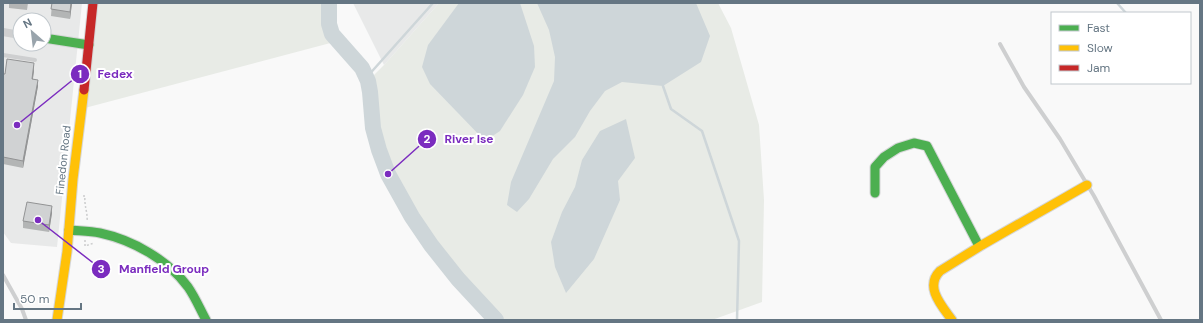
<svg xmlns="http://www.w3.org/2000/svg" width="1203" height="323" font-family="'DM Sans',sans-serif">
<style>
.built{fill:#e8e9e9;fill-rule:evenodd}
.green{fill:#e8ebe6}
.water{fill:#ced6d9}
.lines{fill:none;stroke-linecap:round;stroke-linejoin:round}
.stream{stroke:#ced6d9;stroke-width:2.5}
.river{stroke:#ced6d9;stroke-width:16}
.fast-casing{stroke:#d5d6d7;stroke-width:11}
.slow-casing{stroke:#d5d6d7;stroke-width:11}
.jam-casing{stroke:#d5d6d7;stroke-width:11}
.path{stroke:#cbcccd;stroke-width:1.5;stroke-dasharray:2 2;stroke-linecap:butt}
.lane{stroke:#cecfd0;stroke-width:4}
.street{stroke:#cecfd0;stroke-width:8}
.fast{stroke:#4caf50;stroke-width:9}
.slow{stroke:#ffc107;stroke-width:9}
.jam{stroke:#c62828;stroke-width:9}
.wall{fill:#b3b5b5}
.shaded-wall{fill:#929394}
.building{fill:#d0d2d3;stroke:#929394}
.labels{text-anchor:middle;stroke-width:4;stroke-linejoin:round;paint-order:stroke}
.street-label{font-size:11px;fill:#657683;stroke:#fff}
.leader{fill:none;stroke:#7b2cbf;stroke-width:1.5}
.callout-dot{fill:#7b2cbf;stroke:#fff;stroke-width:1.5}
.mark-label{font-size:12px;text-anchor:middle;font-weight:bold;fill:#fff}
.callout-label{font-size:12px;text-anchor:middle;font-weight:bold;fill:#7b2cbf;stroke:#fff;stroke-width:4;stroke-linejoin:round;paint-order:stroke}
</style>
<rect width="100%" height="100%" fill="#f9f9f9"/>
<g class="built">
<path d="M3,3h79l-25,244 -46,-4 -8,-11zM20,20h24v24h-24z"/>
<polygon points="353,3 439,3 384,65"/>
</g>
<g class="green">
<path d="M93,3h236c4,16 -5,24 9,38l-257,68z"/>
<path d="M439,3h279l13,25 28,97 5,75 -2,102 -50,18h-216c-12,-14 -25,-27 -37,-40 -31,-34 -66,-86 -80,-130 -7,-23 -6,-46 -11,-69l16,-16z"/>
</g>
<g class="water">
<polygon points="459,3 520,3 534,46 535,67 523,95 500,131 485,141 430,84 422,67 428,45"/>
<polygon points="537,3 696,3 710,36 701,62 663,86 622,82 605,91 590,111 575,137 553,159 529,199 517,212 507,205 511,182 554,81 555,57 549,30"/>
<polygon points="626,119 635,158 618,181 620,200 594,259 566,293 555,267 551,242 562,212 575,187 582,160 600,131"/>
</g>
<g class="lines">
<g class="stream">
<polyline points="1117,3 1126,13"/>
<polyline points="366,78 433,3"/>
<polyline points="663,86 671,109 702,131 739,241 737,320"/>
</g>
<polyline class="river" points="329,3 329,24 332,34 362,68 368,81 370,92 373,128 379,150 388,174 412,217 431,245 458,279 496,320"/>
<defs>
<g id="fast">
<polyline points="44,38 89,45"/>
<polyline points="875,193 875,167 884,157 898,148 914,143 927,146 979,246"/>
<path d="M69,230c10,1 21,1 31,3 33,7 68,27 88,54 7,10 12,22 18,33"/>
</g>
<g id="slow">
<polyline points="57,320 67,252 73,179 84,90"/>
<path d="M952,320c-10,-14 -28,-33 -12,-49l42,-26 105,-60"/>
</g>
<polyline id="jam" points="84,90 93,3"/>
</defs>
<use href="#fast" class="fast-casing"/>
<use href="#slow" class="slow-casing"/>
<use href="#jam" class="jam-casing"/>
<g class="path">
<path d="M83,196h2c-1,10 3,17 2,25"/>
<polyline points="85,240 85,246 94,243"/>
</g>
<g class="lane">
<polyline points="1000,44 1024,87 1060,139 1094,196 1161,320"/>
<polyline points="3,55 35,60"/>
<polyline points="3,275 22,309 26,320"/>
</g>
<polyline class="street" points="3,32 20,35"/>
<use href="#fast" class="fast"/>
<use href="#slow" class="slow"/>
<use href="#jam" class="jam"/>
</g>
<g class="wall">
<polygon points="9,3 28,3 27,10 9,8"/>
<polygon points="51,3 72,3 70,19 51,16 52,3"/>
<polygon points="34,70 33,79 38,86 23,168 3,164 3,74"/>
<polygon points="52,213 49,232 23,228 23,221"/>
</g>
<g class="shaded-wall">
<polygon points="71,3 72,3 70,19 70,12"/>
<polygon points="34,63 34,70 32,85 32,79"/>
<polygon points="38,80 38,86 23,168 23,161"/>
<polygon points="52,206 52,213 49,232 49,225"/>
</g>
<g class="building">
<polygon points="52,3 71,3 70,12 51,9"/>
<polygon points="7,59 34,63 32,79 38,80 23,161 3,157 3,74 5,74"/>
<polygon points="27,202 52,206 49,225 23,221"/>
</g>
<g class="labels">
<g class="street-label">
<text transform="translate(63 160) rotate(-84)" y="4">Finedon Road</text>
</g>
</g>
<path class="leader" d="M17 125L80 74M388 174L427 139M38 220L101 269"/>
<g class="callout-dot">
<circle cx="17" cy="125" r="4"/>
<circle cx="388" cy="174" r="4"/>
<circle cx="38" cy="220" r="4"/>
<circle cx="80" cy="74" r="10"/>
<circle cx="427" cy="139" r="10"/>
<circle cx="101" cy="269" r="10"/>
</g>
<g class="mark-label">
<text x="80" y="78">1</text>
<text x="427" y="143">2</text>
<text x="101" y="273">3</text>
</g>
<g class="callout-label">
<text x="115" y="78">Fedex</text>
<text x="469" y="143">River Ise</text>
<text x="164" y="273">Manfield Group</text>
</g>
<rect width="1203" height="323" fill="none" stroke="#657683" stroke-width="8"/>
<rect x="1051" y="12" width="140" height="72" fill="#ffffff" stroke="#c1c8cd"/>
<rect x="1059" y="25" width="20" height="6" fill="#4caf50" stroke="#c1c8cd"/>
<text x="1087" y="32" font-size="12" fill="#657683">Fast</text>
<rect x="1059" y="45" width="20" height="6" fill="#ffc107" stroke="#c1c8cd"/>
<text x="1087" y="52" font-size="12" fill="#657683">Slow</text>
<rect x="1059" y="65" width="20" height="6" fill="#c62828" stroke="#c1c8cd"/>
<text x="1087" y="72" font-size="12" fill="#657683">Jam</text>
<g transform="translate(32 32) rotate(332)"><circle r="19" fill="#ffffff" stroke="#c1c8cd"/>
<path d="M0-3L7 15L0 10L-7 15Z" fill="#99a4ac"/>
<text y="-6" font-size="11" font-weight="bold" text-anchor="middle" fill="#657683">N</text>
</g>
<path d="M14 303v6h67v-6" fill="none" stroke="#657683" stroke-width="2"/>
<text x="20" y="303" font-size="12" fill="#657683" stroke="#ffffff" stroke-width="3" paint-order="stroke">50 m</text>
</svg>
